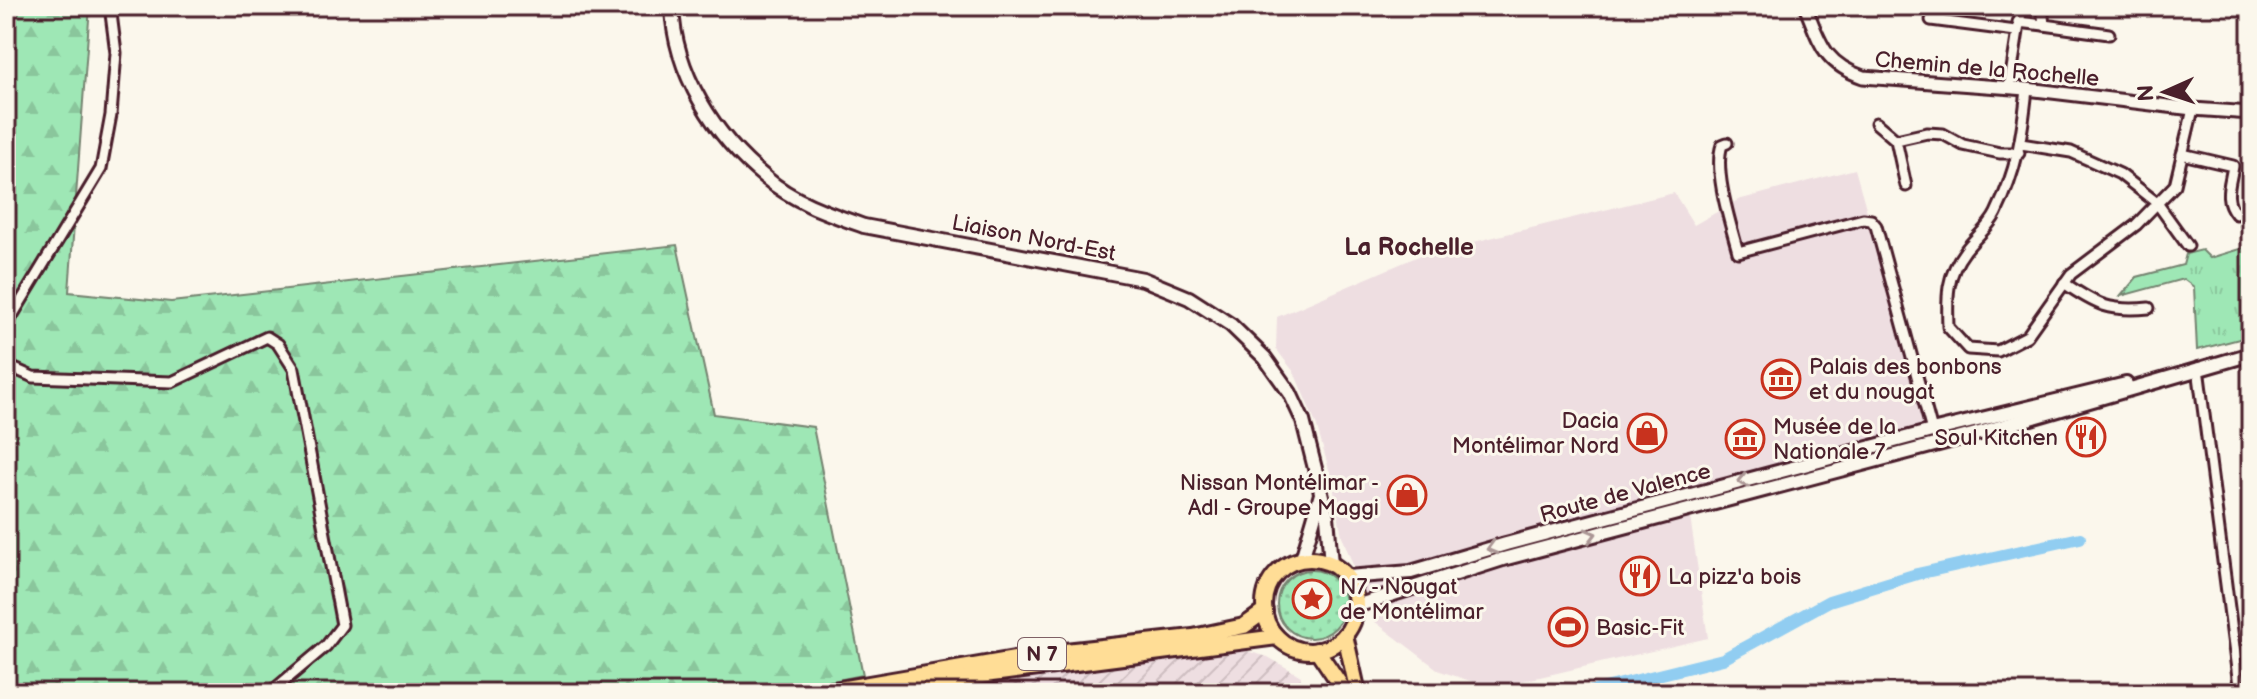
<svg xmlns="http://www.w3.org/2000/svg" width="2257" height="699" font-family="'Balsamiq Sans',sans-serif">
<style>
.built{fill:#eedee1}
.industrial{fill:url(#industrial-furrows)}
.grass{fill:url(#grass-dots);stroke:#748370;stroke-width:2}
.forest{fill:url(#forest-firs);stroke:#748370;stroke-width:2}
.park{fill:url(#park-tufts);stroke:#748370;stroke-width:2}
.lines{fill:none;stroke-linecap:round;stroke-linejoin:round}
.canal{stroke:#91cdf1;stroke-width:12}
.minor-casing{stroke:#4a1f2b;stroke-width:15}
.tertiary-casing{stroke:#4a1f2b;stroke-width:17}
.secondary-casing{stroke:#4a1f2b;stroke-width:18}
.primary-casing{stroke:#4a1f2b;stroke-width:20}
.minor{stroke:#fbf7ec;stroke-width:9}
.tertiary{stroke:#fbf7ec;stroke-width:11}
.secondary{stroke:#fbf7ec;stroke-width:12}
.primary{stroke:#ffdd96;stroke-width:14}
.oneway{stroke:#ab9695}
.labels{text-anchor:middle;stroke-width:6;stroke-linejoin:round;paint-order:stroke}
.shield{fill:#fbf7ec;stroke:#7f6065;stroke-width:2}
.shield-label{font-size:20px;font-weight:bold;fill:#4a1f2b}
.street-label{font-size:22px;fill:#4a1f2b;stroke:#fbf7ec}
.poi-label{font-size:22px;fill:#4a1f2b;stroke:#fbf7ec;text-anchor:start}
.neighbourhood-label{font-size:24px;font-weight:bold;fill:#4a1f2b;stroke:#fbf7ec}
</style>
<defs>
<pattern id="industrial-furrows" width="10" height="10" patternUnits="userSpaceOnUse" patternTransform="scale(2)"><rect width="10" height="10" fill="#eedee1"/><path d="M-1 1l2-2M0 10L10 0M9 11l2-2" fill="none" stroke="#cebec1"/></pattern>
<pattern id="grass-dots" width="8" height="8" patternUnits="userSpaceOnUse" patternTransform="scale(2)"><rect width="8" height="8" fill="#9ee7b5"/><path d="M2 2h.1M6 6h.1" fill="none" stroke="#8ac69c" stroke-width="1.8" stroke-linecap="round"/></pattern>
<pattern id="forest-firs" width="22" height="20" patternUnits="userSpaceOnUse" patternTransform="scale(2)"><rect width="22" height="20" fill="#9ee7b5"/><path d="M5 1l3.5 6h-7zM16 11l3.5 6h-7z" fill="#8ac69c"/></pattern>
<pattern id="park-tufts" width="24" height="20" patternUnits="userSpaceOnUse" patternTransform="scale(2)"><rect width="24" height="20" fill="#9ee7b5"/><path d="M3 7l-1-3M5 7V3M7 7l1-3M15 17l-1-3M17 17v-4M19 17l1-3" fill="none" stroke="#8ac69c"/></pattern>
</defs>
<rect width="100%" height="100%" fill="#fbf7ec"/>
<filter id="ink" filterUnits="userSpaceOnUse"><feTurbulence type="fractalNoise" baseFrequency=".0125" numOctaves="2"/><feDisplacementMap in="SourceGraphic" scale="16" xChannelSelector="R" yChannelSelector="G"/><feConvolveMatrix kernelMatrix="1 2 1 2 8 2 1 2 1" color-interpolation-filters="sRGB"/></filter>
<g filter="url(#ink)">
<polygon class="built" points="1855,169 1928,427 1686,490 1708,638 1492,688 1440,671 1374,621 1342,536 1332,480 1316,424 1294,372 1276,349 1277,317 1421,255 1674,193 1694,225 1738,200"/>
<polygon class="industrial" points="1240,649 1268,657 1301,676 1299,688 1291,693 997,693 995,680"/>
<circle class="grass" cx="1311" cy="604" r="34"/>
<polygon class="forest" points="6,6 90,6 69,292 171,302 677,245 714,414 813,427 863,675 772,693 6,693"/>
<polygon class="park" points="2251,213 2251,336 2197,350 2194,287 2183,279 2121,296 2137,277 2183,265 2186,254 2202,250 2210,258 2243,248 2245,235 2240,226 2246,215"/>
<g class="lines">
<polyline class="canal" points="1585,693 1723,659 1829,601 1917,574 2080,538"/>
<defs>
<g id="minor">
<polyline points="2042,6 2044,25 2109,34"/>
<polyline points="1931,20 2016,31"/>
<polyline points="2018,22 2044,25"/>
<polyline points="2009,88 2022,6"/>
<path d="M2027,89c-5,47 -10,81 -31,124 -7,15 -22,25 -31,38 -19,25 -18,46 -17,76l20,22 30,2 29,-15 44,-62 65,-49 39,-40 18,-76"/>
<polyline points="1876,123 1896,140"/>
<path d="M1727,143l-5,2c-9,26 9,80 16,107l125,-33 8,1 5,6 56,205"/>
<polyline points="2021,144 2071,152 2120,174 2157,203 2188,246"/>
<path d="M2182,154l51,12c-3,19 -10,33 3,48"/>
<polyline points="1906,186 1896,140 1927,133 1943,134 1963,145 2000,153 2019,153"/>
<path d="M2064,283c32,22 46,29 85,25"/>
<polyline points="6,326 101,169 111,115 116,53 110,6"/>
<polyline points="6,365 33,377 172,382 267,337 278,344 294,369 342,625 326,646 270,693"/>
<polyline points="2198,368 2240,693"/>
<polyline points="1316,693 1342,686"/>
</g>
<path id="tertiary" d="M1805,6c15,36 18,57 58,71l164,12 166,20 58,4"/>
<g id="secondary">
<path d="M672,6c2,67 43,131 94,172 28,24 64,36 98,48l279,53 46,19 42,27 34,33 25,35 13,28 24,95 4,48"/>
<polyline points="1302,559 1321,494"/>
<polyline points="1347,577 1411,572 1506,544 1932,431 2126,384"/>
<polyline points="1356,606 1503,559 1976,434 2251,354"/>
</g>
<g id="primary">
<circle cx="1310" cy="605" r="46"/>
<polyline points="1345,635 1358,693"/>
<polyline points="1317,650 1346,693"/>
<polyline points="816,693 1056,652 1193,637 1244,626 1265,611"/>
<polyline points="890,693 992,674 1277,637"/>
</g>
</defs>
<use href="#minor" class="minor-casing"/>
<use href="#tertiary" class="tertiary-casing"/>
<use href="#secondary" class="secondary-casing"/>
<use href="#primary" class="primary-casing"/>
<use href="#minor" class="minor"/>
<use href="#tertiary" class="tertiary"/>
<use href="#secondary" class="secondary"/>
<use href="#primary" class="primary"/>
</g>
<defs><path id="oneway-chevron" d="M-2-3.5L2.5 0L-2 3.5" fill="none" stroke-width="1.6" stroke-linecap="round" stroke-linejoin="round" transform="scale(2)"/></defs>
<g class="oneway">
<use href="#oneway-chevron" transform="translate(1743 481) rotate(166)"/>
<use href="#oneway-chevron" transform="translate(1591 535) rotate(-15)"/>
<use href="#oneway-chevron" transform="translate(1492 548) rotate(164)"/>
</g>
</g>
<defs>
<symbol id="museum-ring" viewBox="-11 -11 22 22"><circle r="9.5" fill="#fbf7ec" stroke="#c8321e" stroke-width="1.5"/><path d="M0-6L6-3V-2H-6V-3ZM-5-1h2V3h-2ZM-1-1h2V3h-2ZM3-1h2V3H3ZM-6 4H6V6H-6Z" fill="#c8321e"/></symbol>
<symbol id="shop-ring" viewBox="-11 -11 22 22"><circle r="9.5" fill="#fbf7ec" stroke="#c8321e" stroke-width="1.5"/><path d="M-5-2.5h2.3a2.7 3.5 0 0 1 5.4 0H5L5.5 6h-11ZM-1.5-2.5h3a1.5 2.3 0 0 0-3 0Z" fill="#c8321e"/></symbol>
<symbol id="restaurant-ring" viewBox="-11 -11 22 22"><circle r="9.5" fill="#fbf7ec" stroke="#c8321e" stroke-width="1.5"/><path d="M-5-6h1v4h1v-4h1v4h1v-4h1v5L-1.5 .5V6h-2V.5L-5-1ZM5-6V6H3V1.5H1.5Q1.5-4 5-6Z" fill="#c8321e"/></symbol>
<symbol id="sight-ring" viewBox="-11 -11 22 22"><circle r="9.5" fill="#fbf7ec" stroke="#c8321e" stroke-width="1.5"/><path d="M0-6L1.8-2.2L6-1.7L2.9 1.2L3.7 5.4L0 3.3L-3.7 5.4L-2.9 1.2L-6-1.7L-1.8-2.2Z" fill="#c8321e"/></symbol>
<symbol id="stadium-ring" viewBox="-11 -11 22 22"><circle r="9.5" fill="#fbf7ec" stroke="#c8321e" stroke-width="1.5"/><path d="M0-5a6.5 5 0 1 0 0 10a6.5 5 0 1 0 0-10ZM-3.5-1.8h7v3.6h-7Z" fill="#c8321e"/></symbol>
</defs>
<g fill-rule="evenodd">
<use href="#museum-ring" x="1759" y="357" width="44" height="44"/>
<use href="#shop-ring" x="1625" y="411" width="44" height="44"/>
<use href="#restaurant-ring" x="2064" y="415" width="44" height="44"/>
<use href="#museum-ring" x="1723" y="417" width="44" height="44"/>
<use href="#shop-ring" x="1385" y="473" width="44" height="44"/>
<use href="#restaurant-ring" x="1618" y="554" width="44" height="44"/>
<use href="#sight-ring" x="1290" y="577" width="44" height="44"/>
<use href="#stadium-ring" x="1546" y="605" width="44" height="44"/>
</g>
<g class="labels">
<rect class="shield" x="1018" y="638" width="48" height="32" rx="6"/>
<g class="shield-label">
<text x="1042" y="661">N 7</text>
</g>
<g class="street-label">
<text transform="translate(1987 68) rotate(5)" y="8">Chemin de la Rochelle</text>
<text transform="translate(1034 237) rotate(11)" y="8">Liaison Nord-Est</text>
<text transform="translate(1625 492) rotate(-15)" y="8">Route de Valence</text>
</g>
<g class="poi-label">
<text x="1809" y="374">Palais des bonbons<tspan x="1809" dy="25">et du nougat</tspan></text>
<text x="1619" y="428" text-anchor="end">Dacia<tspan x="1619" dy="25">Montélimar Nord</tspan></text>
<text x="1773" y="434">Musée de la<tspan x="1773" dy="25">Nationale 7</tspan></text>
<text x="2058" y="445" text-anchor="end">Soul Kitchen</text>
<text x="1379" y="490" text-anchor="end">Nissan Montélimar -<tspan x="1379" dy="25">Adl - Groupe Maggi</tspan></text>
<text x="1668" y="584">La pizz'a bois</text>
<text x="1340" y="594">N7 - Nougat<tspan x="1340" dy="25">de Montélimar</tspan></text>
<text x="1596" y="635">Basic-Fit</text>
</g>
<g class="neighbourhood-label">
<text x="1409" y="255">La Rochelle</text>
</g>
</g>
<rect width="2257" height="699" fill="none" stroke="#fbf7ec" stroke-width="32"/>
<rect x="16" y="16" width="2225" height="667" fill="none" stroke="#4a1f2b" stroke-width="3" filter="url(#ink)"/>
<g transform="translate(2165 92) rotate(267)" stroke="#fbf7ec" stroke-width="6" paint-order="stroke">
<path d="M0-6L14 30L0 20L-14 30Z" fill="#4a1f2b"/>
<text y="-12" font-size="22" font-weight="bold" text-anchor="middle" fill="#4a1f2b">N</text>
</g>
</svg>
